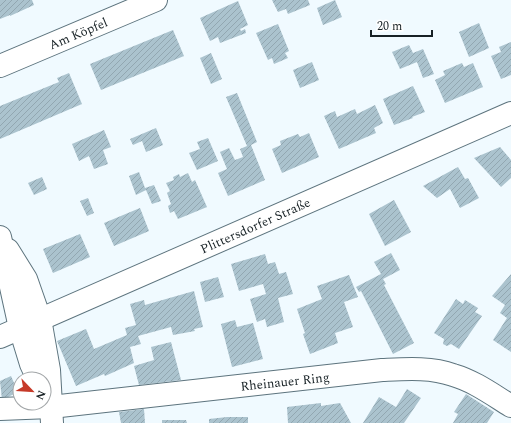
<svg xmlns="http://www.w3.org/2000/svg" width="511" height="423" font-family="Spectral,serif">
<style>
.building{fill:url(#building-hatch)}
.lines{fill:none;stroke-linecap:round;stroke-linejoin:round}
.street-casing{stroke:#5d747e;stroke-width:24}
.secondary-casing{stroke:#5d747e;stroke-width:24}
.street{stroke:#fff;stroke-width:22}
.secondary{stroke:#fff;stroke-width:22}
.labels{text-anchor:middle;stroke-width:3;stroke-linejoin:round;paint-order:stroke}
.street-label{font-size:13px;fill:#172125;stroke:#fff}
</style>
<defs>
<pattern id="building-hatch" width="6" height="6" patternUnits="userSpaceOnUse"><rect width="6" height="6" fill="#abc3ce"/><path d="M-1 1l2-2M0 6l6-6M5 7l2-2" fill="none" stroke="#92a7b1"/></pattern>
</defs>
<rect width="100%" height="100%" fill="#f0faff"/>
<g class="building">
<polygon points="0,0 32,0 34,5 10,16 10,15 0,19"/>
<polygon points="272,0 308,0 310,5 288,14 286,9 278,12"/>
<polygon points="335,0 342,17 323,25 317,8"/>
<polygon points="238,1 248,25 240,29 241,31 245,29 246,33 220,43 218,37 210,41 200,18"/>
<polygon points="479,23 489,48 469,57 459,32"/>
<polygon points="278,24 289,51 285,53 288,58 274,64 272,58 268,60 256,33"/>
<polygon points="173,30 184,56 101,90 90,64"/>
<polygon points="511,42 511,75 501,79 491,56 501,52 499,47"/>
<polygon points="409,45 413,53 423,49 434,74 423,78 417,62 400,69 392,52"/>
<polygon points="211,53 222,79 211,84 200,58"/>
<polygon points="312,62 319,80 300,88 293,70"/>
<polygon points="462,63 464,67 473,63 483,87 445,103 435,80 445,75 443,71"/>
<polygon points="69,73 82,104 0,139 0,106 59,82 57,78"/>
<polygon points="413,86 425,112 412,117 413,118 394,125 383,99"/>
<polygon points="237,93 257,142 251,145 265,180 228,196 218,173 227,169 220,152 229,148 235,160 243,157 240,149 247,146 226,97"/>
<polygon points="375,105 383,123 374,128 376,133 339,149 324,116 335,111 337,117 355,109 357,114"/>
<polygon points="156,128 163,145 146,152 142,141 133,145 130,139"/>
<polygon points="104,130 111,147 103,150 108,164 94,169 89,156 79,161 72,144"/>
<polygon points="309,133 319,157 282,173 272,149 281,145 280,141 298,134 300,137"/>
<polygon points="208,138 218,161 197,170 189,153 200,149 197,142"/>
<polygon points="500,147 511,160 511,178 501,187 474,158"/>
<polygon points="458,167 465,179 468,178 479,198 460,208 450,189 437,198 423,186"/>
<polygon points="139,172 145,188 154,185 161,201 152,204 146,190 136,195 129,176"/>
<polygon points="188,173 192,182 195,180 207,207 178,219 174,211 170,213 168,206 171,204 167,193 170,191 166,183 174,180 173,177 179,174 180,177"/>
<polygon points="42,177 47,189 34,195 28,183"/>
<polygon points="88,198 94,213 87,216 80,201"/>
<polygon points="394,200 411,232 385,246 369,214"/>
<polygon points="140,208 149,231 114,246 104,223"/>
<polygon points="80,234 90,257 53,273 43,249"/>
<polygon points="391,253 400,270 383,279 386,284 384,285 414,343 393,354 361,291 359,292 356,287 381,274 374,262"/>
<polygon points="265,254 268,264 275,262 279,274 286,272 293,294 278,298 284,322 267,327 265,319 257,322 250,299 266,294 263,284 239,291 231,264"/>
<polygon points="511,274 511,352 493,340 507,318 500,313 505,305 492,296"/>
<polygon points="349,275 358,297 344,302 353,327 335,333 338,343 310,354 303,334 305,333 297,309 322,299 317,286"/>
<polygon points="218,277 224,297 205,302 200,282"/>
<polygon points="194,291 203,327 194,329 195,331 173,335 171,327 138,336 141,344 130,347 134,363 105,376 104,374 76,386 57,341 86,329 94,349 127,335 125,328 136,325 130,304 144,300 145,305"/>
<polygon points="456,299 463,304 465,300 478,308 475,312 482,316 459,349 451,344 447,346 443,344 444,339 434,333"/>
<polygon points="235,320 237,327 253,323 263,359 232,367 221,324"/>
<polygon points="171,342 181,380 139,385 134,366 154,360 151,347"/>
<polygon points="11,376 18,392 2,400 0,381"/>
<polygon points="407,389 421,398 404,423 363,423 379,397 396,407"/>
<polygon points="466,394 494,412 487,423 453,423 458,414 454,412"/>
<polygon points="321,403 321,406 340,403 351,423 288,423 287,407"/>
<polygon points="144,409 145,423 121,423 119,412"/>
<polygon points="227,417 248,417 248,423 209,423 209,419"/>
<polygon points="162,420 186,420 187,423 162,423"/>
</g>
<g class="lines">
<defs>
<g id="street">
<polyline points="0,66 156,0"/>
<polyline points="40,319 49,370 52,423"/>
<polyline points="20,328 31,364 38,379"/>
<path d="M0,409l51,-2 331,-37c23,-1 49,-3 71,5 21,6 40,20 58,31"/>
</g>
<g id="secondary">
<polyline points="0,237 20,328"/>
<polyline points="8,250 26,279 40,319"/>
<polyline points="0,337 511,113"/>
</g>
</defs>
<use href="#street" class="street-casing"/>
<use href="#secondary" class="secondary-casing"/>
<use href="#street" class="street"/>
<use href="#secondary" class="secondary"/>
</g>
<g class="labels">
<g class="street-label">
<text transform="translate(78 33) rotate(-23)" y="5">Am Köpfel</text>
<text transform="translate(255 225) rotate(-24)" y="5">Plittersdorfer Straße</text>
<text transform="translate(285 381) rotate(-6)" y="5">Rheinauer Ring</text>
</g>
</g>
<g transform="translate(32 391) rotate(115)"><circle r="19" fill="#ffffff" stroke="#a2a6a8"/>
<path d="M0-3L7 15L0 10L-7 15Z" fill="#c63a29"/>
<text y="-6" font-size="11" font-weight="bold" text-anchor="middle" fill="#172125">N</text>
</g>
<path d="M371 30v6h61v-6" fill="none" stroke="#172125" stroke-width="2"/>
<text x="377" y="30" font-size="12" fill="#172125" stroke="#ffffff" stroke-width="3" paint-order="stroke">20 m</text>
</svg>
